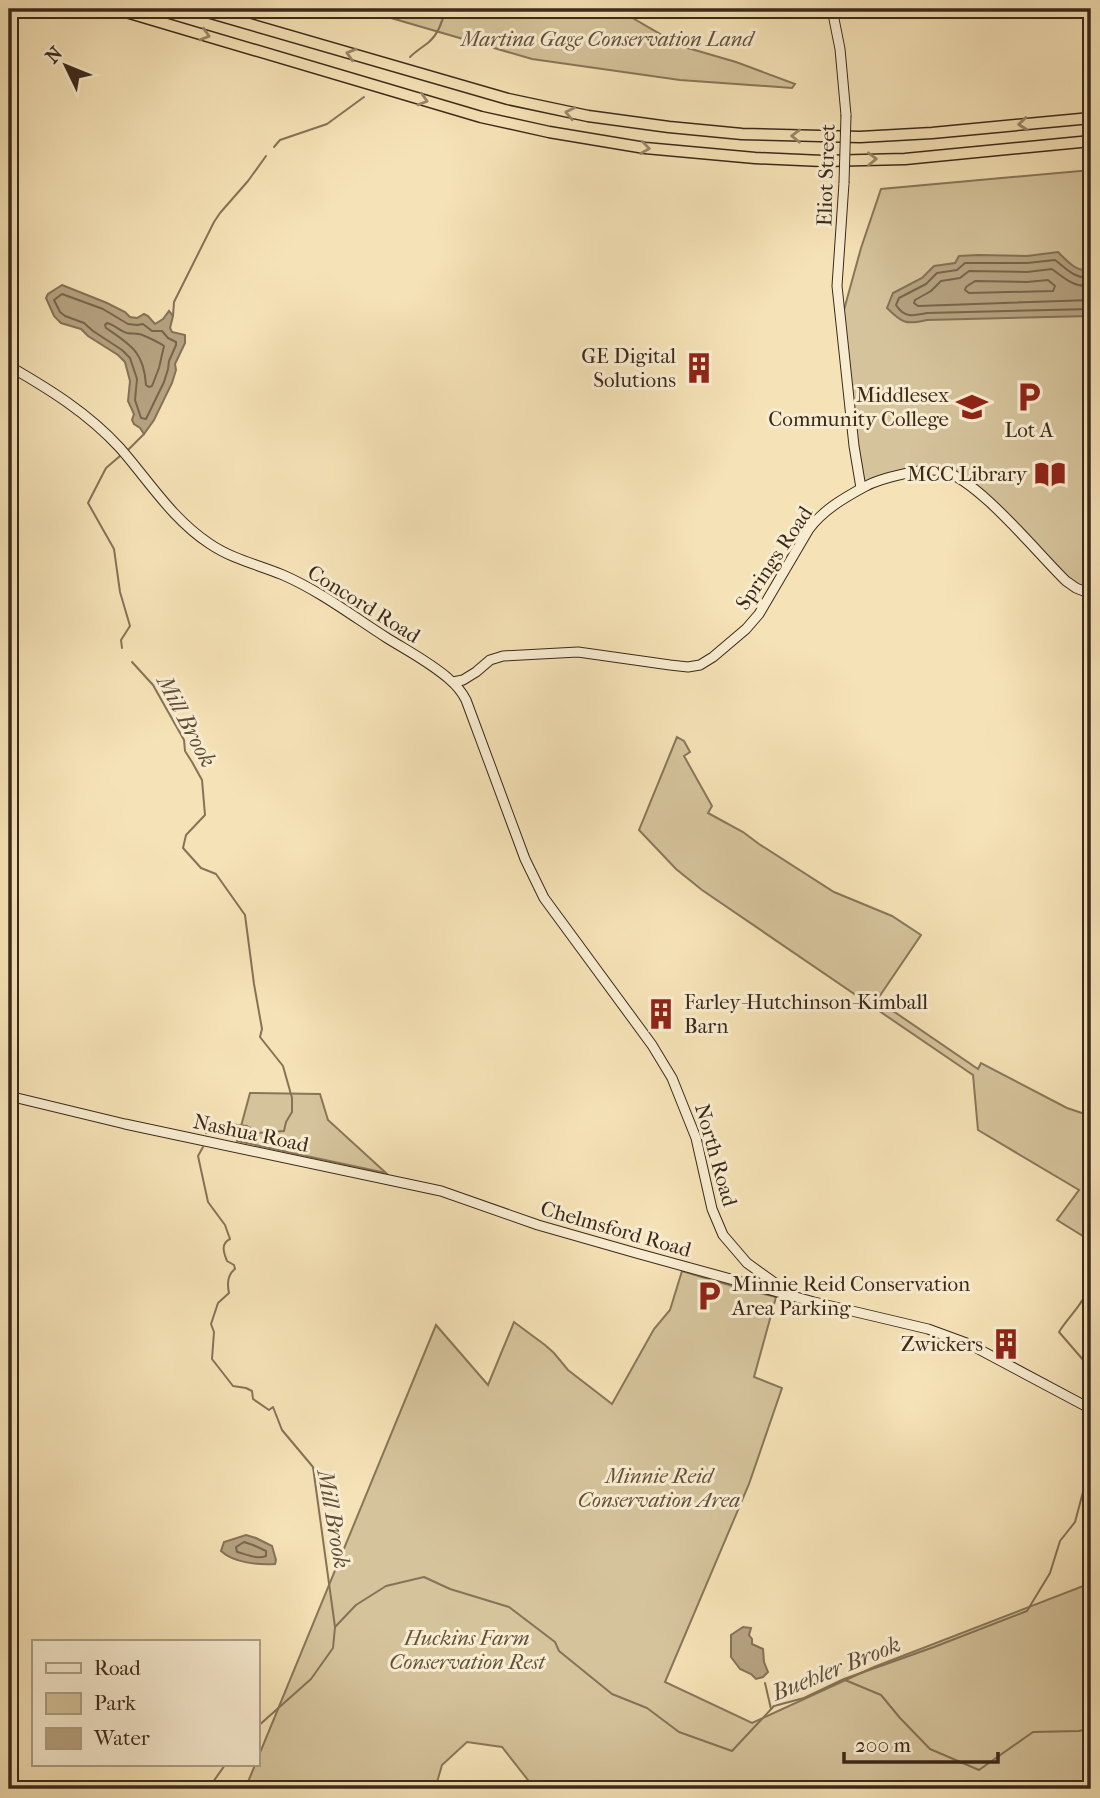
<svg xmlns="http://www.w3.org/2000/svg" width="1100" height="1798" font-family="'IM FELL French Canon',serif">
<style>
.green{fill:#d5c39b;stroke:#88765a;stroke-width:2}
.water{fill:#b6a381;stroke:#857258;stroke-width:2}
.lines{fill:none;stroke-linecap:round;stroke-linejoin:round}
.shore{stroke:#78664e;stroke-width:2}
.stream{stroke:#857258;stroke-width:2}
.secondary-casing{stroke:#3b291a;stroke-width:11}
.highway-casing{stroke:#3b291a;stroke-width:13}
.secondary{stroke:#f8ecd0;stroke-width:9}
.highway{stroke:#f5e2b6;stroke-width:10}
.secondary-bridge-casing{stroke:#3b291a;stroke-width:11;stroke-linecap:butt}
.secondary-bridge{stroke:#f8ecd0;stroke-width:9}
.oneway{stroke:#988668}
.labels{text-anchor:middle;stroke-width:6;stroke-linejoin:round;paint-order:stroke}
.park-label{font-size:21px;font-style:italic;fill:#62503a;stroke:#f8ecd0}
.street-label{font-size:21px;fill:#3b291a;stroke:#f8ecd0}
.poi-label{font-size:21px;fill:#3b291a;stroke:#f8ecd0;text-anchor:end}
.water-label{font-size:23px;font-style:italic;fill:#604e39;stroke:#f8ecd0}
</style>
<rect width="100%" height="100%" fill="#f5e2b6"/>
<filter id="stains"><feTurbulence type="fractalNoise" baseFrequency=".00286" numOctaves="4"/><feColorMatrix values="0 0 0 0 .2 0 0 0 0 .09 0 0 0 0 .02 0 0 0 .5 -.17"/></filter>
<radialGradient id="worn" r=".72"><stop offset=".6" stop-color="#630" stop-opacity="0"/><stop offset="1" stop-color="#630" stop-opacity=".3"/></radialGradient>
<g class="green">
<polygon points="360,9 617,9 681,46 736,62 795,84 792,88 680,80 532,59"/>
<polygon points="1091,170 1091,594 1076,588 968,483 935,470 861,488 842,317 861,248 881,189"/>
<polygon points="677,737 684,741 690,752 684,756 712,806 708,813 743,832 759,844 834,892 892,916 921,935 877,1000 978,1069 981,1063 1067,1108 1091,1116 1091,1241 1057,1220 1079,1190 978,1130 973,1075 702,890 676,869 639,830"/>
<polygon points="250,1093 320,1094 328,1120 386,1173 237,1141"/>
<polygon points="682,1271 739,1288 776,1297 754,1377 782,1388 749,1484 665,1682 752,1723 874,1667 1091,1583 1091,1789 535,1789 502,1747 467,1742 442,1765 435,1789 245,1789 255,1765 257,1765 257,1760 436,1325 488,1385 514,1322 545,1345 554,1353 568,1370 612,1404 654,1329 670,1310"/>
</g>
<g class="water">
<path d="M1058,252c9,9 19,21 33,18v46l-164,4c-21,5 -25,3 -40,-12l6,-15 29,-15 12,-12 21,-3 4,-7 19,-1 49,1z"/>
<polygon points="62,285 107,303 125,312 130,317 137,318 144,314 148,316 155,324 163,319 169,311 173,316 170,328 172,332 185,335 185,343 175,364 176,370 172,383 154,420 144,434 140,428 134,424 132,420 134,414 128,401 130,381 125,362 118,355 88,336 81,329 61,323 54,316 46,298 48,294"/>
<path d="M246,1535l10,3 16,8 4,14 -1,4c-17,1 -41,-1 -54,-13l3,-9z"/>
<polygon points="743,1627 751,1628 749,1635 752,1639 752,1644 763,1649 764,1662 768,1672 763,1677 756,1679 751,1674 740,1669 731,1657 731,1635"/>
</g>
<g class="lines">
<g class="shore">
<path d="M1091,277c-16,3 -25,-9 -36,-17l-28,3h-62l-8,7 -20,3 -11,11 -27,14 -3,7c8,13 17,11 31,8l164,-4"/>
<polygon points="1048,280 1055,286 1053,291 969,293 965,290 966,287 975,281 1027,282"/>
<path d="M1091,286c-16,2 -27,-8 -39,-17l-25,3 -58,-1 -9,7 -19,3 -10,10 -16,9 -1,3 4,3 173,-6"/>
<polygon points="62,294 103,309 128,324 137,325 143,324 152,331 162,331 168,338 176,342 176,345 169,361 168,369 164,382 146,419 141,418 135,400 137,379 130,358 122,350 93,331 84,323 65,316 60,312 54,300"/>
<path d="M107,323c8,2 13,8 20,10 4,1 8,0 12,1 5,1 21,9 25,12l-5,22 -7,18 -3,1 -3,-2c-2,-33 -15,-40 -40,-57l-1,-3z"/>
<path d="M244,1542l9,3 13,6v5c-9,4 -20,-2 -29,-4l-1,-5z"/>
</g>
<g class="stream">
<path d="M410,57c6,-6 13,-10 19,-15 9,-8 14,-22 16,-33"/>
<polyline points="274,147 280,140 327,124 364,97"/>
<polyline points="173,316 174,302 214,222 220,213 248,181 266,156"/>
<polyline points="129,449 144,434"/>
<polyline points="120,456 106,468 88,503 114,549 120,592 130,626 121,640 122,648"/>
<polyline points="132,662 153,685 184,740 185,751 192,762 202,780 205,815 186,835 183,848 201,868 216,874 245,915 254,984 262,1029 260,1037 283,1066 292,1098 292,1112 286,1122 284,1131 258,1133 247,1126 229,1124 220,1129 206,1128 206,1133"/>
<path d="M203,1147l-5,9 10,46 17,23 5,14c-10,5 -6,14 -3,22l7,4 1,4c-8,6 -8,15 -6,24l-11,10 -7,21 3,8 -2,27 21,27 13,2 6,3 1,8 16,11 4,-3 9,23 31,37 22,160 -2,21 -22,31 -54,48"/>
<path d="M1091,1253c-1,12 0,29 -5,41 -7,14 -19,25 -27,38l32,37"/>
<polyline points="335,1627 356,1605 386,1586 424,1577 450,1589 509,1607 555,1642 559,1651 612,1694 647,1708 679,1732 732,1751 774,1706 804,1698 844,1679 934,1647 1027,1611 1050,1573 1060,1541 1075,1522 1087,1477 1086,1444 1091,1441"/>
<polyline points="845,1680 881,1695 900,1718 930,1749 979,1770 1033,1732 1079,1731 1091,1728"/>
<polyline points="765,1683 771,1709"/>
<polyline points="208,1789 225,1765"/>
</g>
<defs>
<g id="secondary">
<polyline points="832,9 840,49 846,115"/>
<polyline points="844,183 837,286 854,446 861,488"/>
<path d="M9,366c40,23 79,47 111,82 29,33 52,71 90,96 22,15 49,21 73,31 37,16 71,42 104,63 21,13 44,25 62,41 7,6 13,13 17,21l59,159 19,39 108,147 20,33 24,60 16,71 11,26 24,28 46,33"/>
<path d="M453,682l10,-2 13,-8 14,-12 13,-4 75,-4 92,13 18,2 12,-2 13,-8 33,-28 13,-15 50,-85c14,-19 35,-31 55,-42 16,-9 61,-20 78,-16 35,7 96,83 124,110l10,7 15,6"/>
<polyline points="9,1096 125,1124 441,1191 538,1225 636,1253 814,1302 928,1329 969,1344 1091,1409"/>
</g>
<g id="highway">
<polyline points="116,9 481,117 549,132 645,148 755,158 823,161 905,159 1091,141"/>
<polyline points="197,9 508,99 588,116 669,127 742,134 860,137 932,133 1091,118"/>
</g>
</defs>
<use href="#secondary" class="secondary-casing"/>
<use href="#highway" class="highway-casing"/>
<use href="#secondary" class="secondary"/>
<use href="#highway" class="highway"/>
<defs>
<polyline id="secondary-bridge" points="844,183 846,115"/>
</defs>
<use href="#secondary-bridge" class="secondary-bridge-casing"/>
<use href="#secondary-bridge" class="secondary-bridge"/>
</g>
<defs><path id="oneway-chevron" d="M-2-3.5L2.5 0L-2 3.5" fill="none" stroke-width="1.6" stroke-linecap="round" stroke-linejoin="round" transform="scale(1.75)"/></defs>
<g class="oneway">
<use href="#oneway-chevron" transform="translate(205 35) rotate(17)"/>
<use href="#oneway-chevron" transform="translate(351 54) rotate(-163)"/>
<use href="#oneway-chevron" transform="translate(423 100) rotate(17)"/>
<use href="#oneway-chevron" transform="translate(570 113) rotate(-168)"/>
<use href="#oneway-chevron" transform="translate(1023 124) rotate(174)"/>
<use href="#oneway-chevron" transform="translate(796 136) rotate(-179)"/>
<use href="#oneway-chevron" transform="translate(645 148) rotate(8)"/>
<use href="#oneway-chevron" transform="translate(872 159) rotate(-1)"/>
</g>
<defs>
<symbol id="building-bare" viewBox="-9 -9 18 18"><path d="M-4-6H4V6H1V3H-1V6H-4ZM-2.5-4.3h1.7v1.8h-1.7ZM.8-4.3h1.7v1.8H.8ZM-2.5-1h1.7V.8h-1.7ZM.8-1h1.7V.8H.8Z" fill="#8f2418" stroke="#f8ecd0" stroke-width="2.5" paint-order="stroke"/></symbol>
<symbol id="parking-bare" viewBox="-9 -9 18 18"><path d="M-3.5-5.5H1a3.5 3.5 0 0 1 0 7H-1V5.5H-3.5ZM-1-3.4V-.6H.8a1.4 1.4 0 0 0 0-2.8Z" fill="#8f2418" stroke="#f8ecd0" stroke-width="2.5" paint-order="stroke"/></symbol>
<symbol id="university-bare" viewBox="-9 -9 18 18"><path d="M0-5L7-2L0 1L-7-2ZM-4 1L0 2.5L4 1V4Q0 6-4 4Z" fill="#8f2418" stroke="#f8ecd0" stroke-width="2.5" paint-order="stroke"/></symbol>
<symbol id="library-bare" viewBox="-9 -9 18 18"><path d="M-6-4Q-3-5.5-.7-3.5V5Q-3 3-6 4ZM6-4Q3-5.5 .7-3.5V5Q3 3 6 4Z" fill="#8f2418" stroke="#f8ecd0" stroke-width="2.5" paint-order="stroke"/></symbol>
</defs>
<g fill-rule="evenodd">
<use href="#building-bare" x="677" y="346" width="44" height="44"/>
<use href="#parking-bare" x="1007" y="375" width="44" height="44"/>
<use href="#university-bare" x="950" y="385" width="44" height="44"/>
<use href="#library-bare" x="1028" y="452" width="44" height="44"/>
<use href="#building-bare" x="639" y="992" width="44" height="44"/>
<use href="#parking-bare" x="687" y="1274" width="44" height="44"/>
<use href="#building-bare" x="984" y="1322" width="44" height="44"/>
</g>
<g class="labels">
<g class="park-label">
<text x="607" y="46">Martina Gage Conservation Land</text>
<text x="659" y="1483">Minnie Reid<tspan x="659" dy="24">Conservation Area</tspan></text>
<text x="467" y="1645">Huckins Farm<tspan x="467" dy="24">Conservation Rest</tspan></text>
</g>
<g class="street-label">
<text transform="translate(826 175) rotate(-88)" y="7">Eliot Street</text>
<text transform="translate(774 558) rotate(-56)" y="7">Springs Road</text>
<text transform="translate(364 604) rotate(32)" y="7">Concord Road</text>
<text transform="translate(251 1133) rotate(12)" y="7">Nashua Road</text>
<text transform="translate(716 1155) rotate(74)" y="7">North Road</text>
<text transform="translate(616 1229) rotate(16)" y="7">Chelmsford Road</text>
</g>
<g class="poi-label">
<text x="676" y="363">GE Digital<tspan x="676" dy="24">Solutions</tspan></text>
<text x="949" y="402">Middlesex<tspan x="949" dy="24">Community College</tspan></text>
<text x="1029" y="437" text-anchor="middle">Lot A</text>
<text x="1027" y="481">MCC Library</text>
<text x="684" y="1009" text-anchor="start">Farley-Hutchinson-Kimball<tspan x="684" dy="24">Barn</tspan></text>
<text x="732" y="1291" text-anchor="start">Minnie Reid Conservation<tspan x="732" dy="24">Area Parking</tspan></text>
<text x="983" y="1351">Zwickers</text>
</g>
<g class="water-label">
<text transform="translate(187 721) rotate(62)" y="8">Mill Brook</text>
<text transform="translate(334 1519) rotate(80)" y="8">Mill Brook</text>
<text transform="translate(836 1668) rotate(-22)" y="8">Buehler Brook</text>
</g>
</g>
<rect width="1100" height="1798" fill="none" stroke="#f5e2b6" stroke-width="35"/>
<rect x="10" y="10" width="1079" height="1777" fill="none" stroke="#3b291a" stroke-width="3.5"/>
<rect x="18" y="18" width="1065" height="1763" fill="none" stroke="#3b291a" stroke-width="2"/>
<rect x="32" y="1640" width="228" height="126" fill="#f8ecd0" stroke="#ac9e87" stroke-width="2"/>
<rect x="46" y="1663" width="35" height="10" fill="#f8ecd0" stroke="#ac9e87" stroke-width="2"/>
<text x="94" y="1675" font-size="21" fill="#3b291a">Road</text>
<rect x="46" y="1693" width="35" height="21" fill="#d5c39b" stroke="#ac9e87" stroke-width="2"/>
<text x="94" y="1710" font-size="21" fill="#3b291a">Park</text>
<rect x="46" y="1728" width="35" height="21" fill="#b6a381" stroke="#ac9e87" stroke-width="2"/>
<text x="94" y="1745" font-size="21" fill="#3b291a">Water</text>
<g transform="translate(66 66) rotate(313)" stroke="#f8ecd0" stroke-width="5" paint-order="stroke">
<path d="M0-5L12 26L0 18L-12 26Z" fill="#3b291a"/>
<text y="-10" font-size="19" font-weight="bold" text-anchor="middle" fill="#3b291a">N</text>
</g>
<path d="M844 1752v10h154v-10" fill="none" stroke="#3b291a" stroke-width="3.5"/>
<text x="855" y="1752" font-size="21" fill="#3b291a" stroke="#f8ecd0" stroke-width="5" paint-order="stroke">200 m</text>
<rect width="100%" height="100%" filter="url(#stains)"/>
<rect width="100%" height="100%" fill="url(#worn)"/>
</svg>
